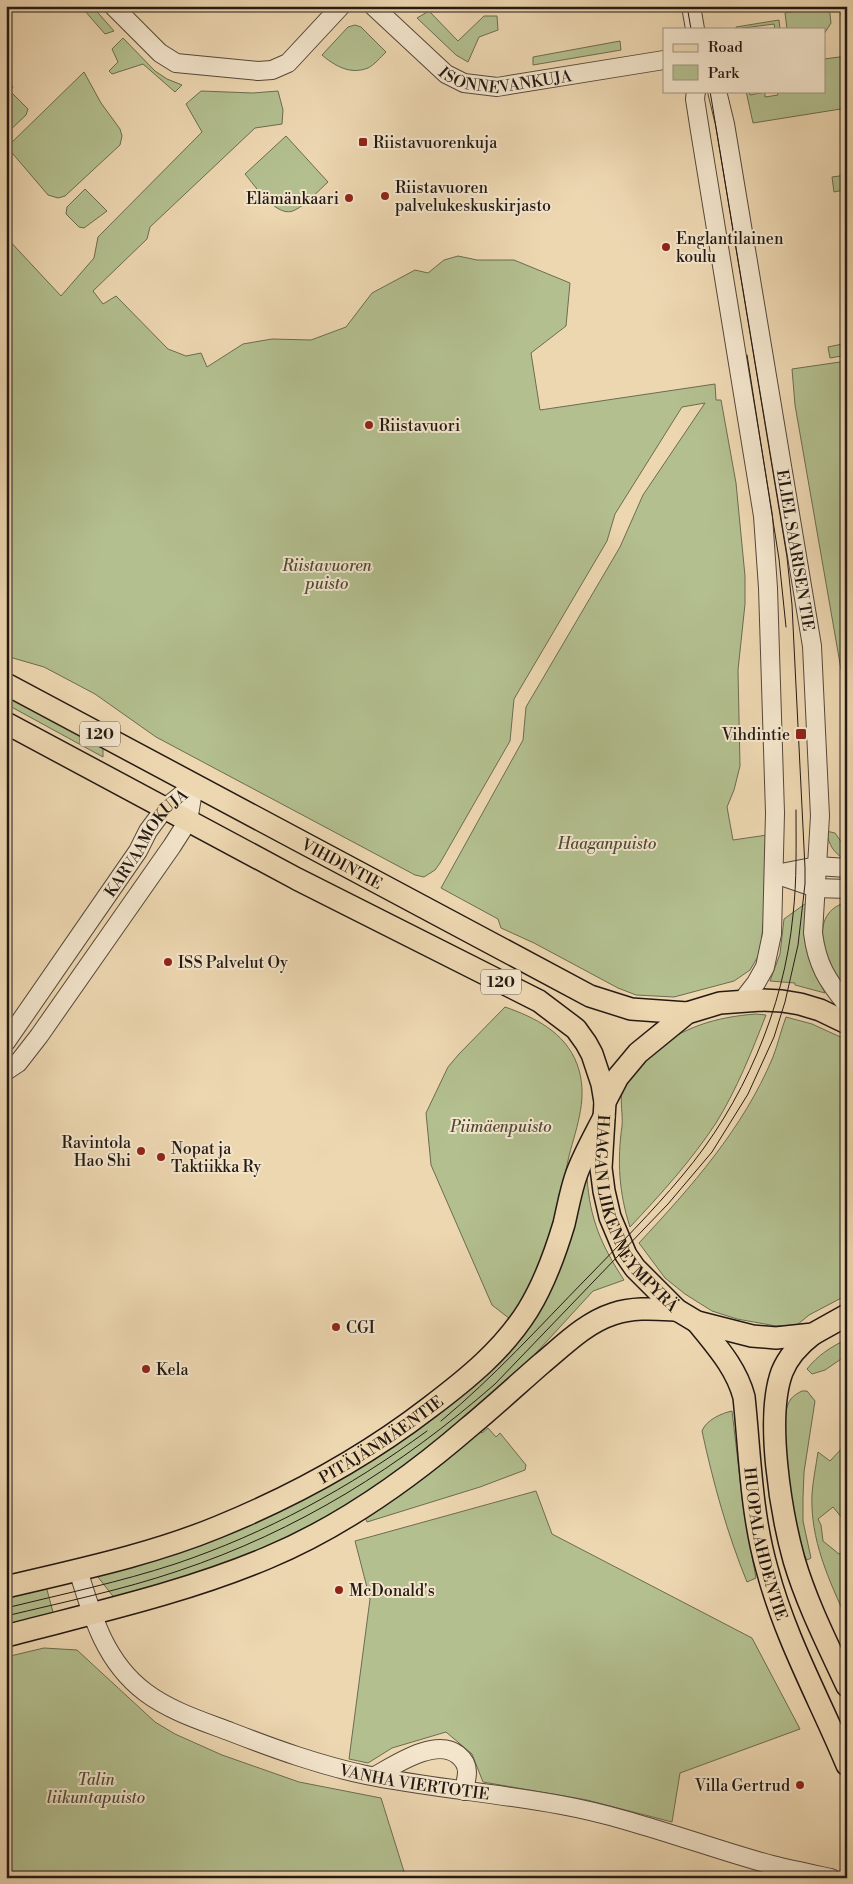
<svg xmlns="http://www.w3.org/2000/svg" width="853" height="1884" font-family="'Libre Bodoni',serif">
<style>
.green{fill:#b3bf8f;stroke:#6c6c51}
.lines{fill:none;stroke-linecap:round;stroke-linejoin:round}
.minor-casing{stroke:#56483a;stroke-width:20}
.major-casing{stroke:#241913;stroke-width:24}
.minor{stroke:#f3e5cc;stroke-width:18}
.major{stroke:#edd7b1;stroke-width:21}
.tram{stroke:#241913;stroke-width:1}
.poi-dot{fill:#8f2418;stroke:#f3e5cc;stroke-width:2}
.labels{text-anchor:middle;stroke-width:4;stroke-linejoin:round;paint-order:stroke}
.shield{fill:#f3e5cc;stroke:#62564a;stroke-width:1}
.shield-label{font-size:15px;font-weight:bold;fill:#241913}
.street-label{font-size:16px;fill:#241913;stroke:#f3e5cc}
.poi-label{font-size:16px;fill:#241913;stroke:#f3e5cc;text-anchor:start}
.park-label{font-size:16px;font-style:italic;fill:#4f4b38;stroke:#f3e5cc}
</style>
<rect width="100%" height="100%" fill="#edd7b1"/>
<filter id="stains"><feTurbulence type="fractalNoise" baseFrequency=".004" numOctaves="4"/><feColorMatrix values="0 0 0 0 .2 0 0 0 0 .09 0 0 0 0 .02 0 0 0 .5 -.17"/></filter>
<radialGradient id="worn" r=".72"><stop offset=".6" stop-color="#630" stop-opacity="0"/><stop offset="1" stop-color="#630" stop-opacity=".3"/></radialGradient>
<g class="green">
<polygon points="85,6 92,6 114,31 105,34 84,10"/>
<polygon points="829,6 831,23 824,34 824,29 787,29 785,13"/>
<polygon points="839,6 847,6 847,28 843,23"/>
<polygon points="429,11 458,41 484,16 497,16 498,30 479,37 468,62 456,55 417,18"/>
<polygon points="779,20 780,29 775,29 774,24 736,29 736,27"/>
<path d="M355,25l6,2 25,25c-5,5 -12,13 -18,16 -18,7 -33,-2 -46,-13l26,-28z"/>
<polygon points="123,38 155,71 167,79 182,85 175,92 143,64 112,74 109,71 118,62 112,49"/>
<polygon points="620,41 621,50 533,65 533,57"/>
<polygon points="847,56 847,108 753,123 746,91 749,91 750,95 765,92 765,97 778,95 777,91 824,91 824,59"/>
<polygon points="84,72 101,103 120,129 122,136 120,145 65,196 58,198 48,195 7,147"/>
<polygon points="6,81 13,87 10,91 28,109 26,115 6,134"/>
<polygon points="201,91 253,93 278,91 283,110 282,124 255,128 150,227 147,239 93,291 103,304 116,296 168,349 186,356 201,353 207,367 243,344 272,339 311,340 346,327 372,293 415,270 428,273 444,260 458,256 477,260 514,260 570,283 566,326 531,353 540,410 715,384 716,400 721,400 736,483 745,576 745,604 738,670 740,766 734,790 727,807 733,840 767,835 766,898 760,953 750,970 734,981 674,997 636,995 618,988 534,943 501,928 498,919 441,888 523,740 526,707 620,547 643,495 705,403 682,407 615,514 607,541 514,699 510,741 440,863 435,870 424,877 415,875 156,737 95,694 44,667 6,656 6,237 61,296 94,258 98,237 202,132 186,104"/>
<path d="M286,136l42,46c-10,9 -21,22 -33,28 -17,10 -40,-24 -50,-36z"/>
<polygon points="847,175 847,208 844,190 834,192 832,177"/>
<polygon points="85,189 107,211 84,228 79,227 66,214 67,207"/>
<polygon points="847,343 847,355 830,358 828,347"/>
<polygon points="847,361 847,724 842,675 795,405 792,369"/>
<polygon points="6,694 103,747 103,757 6,704"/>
<path d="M826,831l9,2 12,17v10c-14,-6 -18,-16 -21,-29z"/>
<polygon points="809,901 811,958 814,971 825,993 795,985 795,983 770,981 780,954 784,919"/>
<path d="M847,902v95c-7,-10 -16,-22 -21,-33 -2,-5 -2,-11 -2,-16 -4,-21 -1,-39 23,-46z"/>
<path d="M505,1007c29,10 60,25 72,57 12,32 0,61 -8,92 -6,26 -9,53 -17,78 -9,30 -24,60 -42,85l-18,-14 -61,-140 -5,-52 22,-46 11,-13z"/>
<path d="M756,1014l10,1c-14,36 -29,74 -50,108 -25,38 -55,71 -86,104 -11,-34 -13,-66 -8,-101 1,-12 -2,-23 0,-35 0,-5 6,-11 9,-16 6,-9 13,-15 21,-22 30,-26 64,-36 104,-39z"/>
<path d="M786,1017l26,7 35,16v255l-38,20 -12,10 -21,1 -39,-7 -25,-8 -27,-17 -20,-16 -26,-35c52,-56 104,-114 134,-186 5,-13 8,-27 13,-40z"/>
<path d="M585,1177l2,1c3,41 14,67 37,102l-31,11 -68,74 -75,70 -90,64 -58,32 -83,36 -104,31 -3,-3 -14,-18v-4l207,-79 231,-179 15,-25 7,-18z"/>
<path d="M847,1339v16l-22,15 -13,4 -5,-5c11,-14 24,-22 40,-30z"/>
<path d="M802,1391h5l8,10 -11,71 -1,26v23l8,37 -4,2c-12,-18 -27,-131 -20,-153 3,-9 7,-12 15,-16z"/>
<path d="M732,1411l12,102 12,65 -9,4c-20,-49 -34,-100 -45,-151 4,-11 20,-18 30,-20z"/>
<polygon points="488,1428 496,1437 500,1433 526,1465 525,1470 480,1487 367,1522 365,1517 412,1487 480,1432 482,1433"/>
<path d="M847,1443v81l-14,-17 -15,12 3,6 2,16 16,13 8,-2v68c-18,-40 -37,-80 -35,-126 1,-14 4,-28 6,-42l12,9z"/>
<polygon points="536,1491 552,1534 752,1638 800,1729 680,1773 672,1822 587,1800 483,1782 472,1754 446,1732 392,1748 368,1763 349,1759 370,1599 355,1541"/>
<polygon points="46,1586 54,1616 6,1629 6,1595"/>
<polygon points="44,1648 77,1650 155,1722 175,1734 222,1755 299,1782 381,1798 406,1878 6,1878 6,1657"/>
</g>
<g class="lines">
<defs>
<g id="minor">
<polyline points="113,6 160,53 176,63 258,71 272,70 288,63 341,6"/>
<path id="s1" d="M373,6l73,68 18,9 33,4 167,-27"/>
<polyline points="691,6 695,29"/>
<polyline points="696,91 695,99 700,131 763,516 768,588 775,813 772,934 765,967 756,983 742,1001"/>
<path id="s2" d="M717,91l8,33 87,522 8,170 -7,117c4,32 14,47 34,72"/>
<polyline points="775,874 816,888 847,889"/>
<polyline points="776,874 817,866 847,868"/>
<path id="s3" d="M6,1042l132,-191 10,-20 17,-23 29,-23"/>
<polyline points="6,1071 18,1063 39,1036 172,846 188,821 194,785"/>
<path id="s4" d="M78,1570c14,46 27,92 67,122 25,19 57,29 86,40 44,17 88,33 135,43 64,13 131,18 195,30 72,13 141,41 211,60 20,5 40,9 59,13"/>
<path d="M375,1776c20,-11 61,-39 83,-21 5,4 9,10 9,17 0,6 -2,13 -3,19"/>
</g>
<g id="major">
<path id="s5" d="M6,684l584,312 41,13 56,4"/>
<polyline points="6,723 297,879 539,1001 576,1029 586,1043 592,1054 602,1084 605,1102"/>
<path id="s6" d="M847,1023l-27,-13 -20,-6 -18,-3 -21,-1 -41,3 -33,10 -49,40 -20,24 -13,25 -4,66 3,23 6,26 16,38 9,13 42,42 20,12 55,14 24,2 37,-4 34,-19"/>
<path id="s7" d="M697,1322c19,24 39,45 47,75 6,57 7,116 23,172 18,69 53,131 80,196"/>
<path d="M813,1334c-13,10 -25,23 -31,38 -17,46 -1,141 12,188 13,44 34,85 53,126"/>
<path id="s8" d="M6,1587c71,-17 144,-32 212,-60 76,-31 147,-70 212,-120 37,-28 73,-57 98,-97 16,-26 27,-56 36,-86 4,-17 7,-35 13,-51 7,-19 18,-38 27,-56"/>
<path d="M6,1636c87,-23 178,-43 261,-78 72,-30 143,-80 202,-131 24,-20 48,-42 72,-63 22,-18 44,-41 72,-50 21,-7 42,-5 64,-4"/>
</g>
</defs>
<use href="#minor" class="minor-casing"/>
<use href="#major" class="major-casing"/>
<use href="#minor" class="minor"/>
<use href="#major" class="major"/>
<g class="tram">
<polyline points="687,6 691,29"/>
<polyline points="747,355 779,559 786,627"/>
<path d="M441,1421c53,-44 98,-94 146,-143 32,-33 65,-66 95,-102 61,-72 102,-167 111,-261 4,-35 3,-70 3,-105"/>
<path d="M6,1608c57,-14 114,-26 169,-44 92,-31 174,-76 252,-133"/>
<path d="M6,1616c58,-14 116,-26 172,-45 120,-40 222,-104 317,-187l173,-180 44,-52 36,-58 26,-57 11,-35 13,-57 7,-61v-16l-13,-263 -5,-48 -77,-466"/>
</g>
</g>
<g class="poi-dot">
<rect x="358" y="137" width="10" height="10" rx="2.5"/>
<circle cx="385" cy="196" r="5"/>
<circle cx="349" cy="198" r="5"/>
<circle cx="666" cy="247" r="5"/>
<circle cx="369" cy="425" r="5"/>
<rect x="795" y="728" width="12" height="12" rx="2.5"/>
<circle cx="168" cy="962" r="5"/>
<circle cx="141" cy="1151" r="5"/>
<circle cx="161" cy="1157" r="5"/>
<circle cx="336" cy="1327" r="5"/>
<circle cx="146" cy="1369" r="5"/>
<circle cx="339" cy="1590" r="5"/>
<circle cx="800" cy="1785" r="5"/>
</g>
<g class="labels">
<g class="shield">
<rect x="80" y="721.5" width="40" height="25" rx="4"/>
<rect x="481" y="969.5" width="40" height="25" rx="4"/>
</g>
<g class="shield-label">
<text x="100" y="739">120</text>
<text x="501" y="987">120</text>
</g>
<g class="street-label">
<text dy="6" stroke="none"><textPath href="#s1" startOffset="161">ISONNEVANKUJA</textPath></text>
<text dy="6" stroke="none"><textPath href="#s2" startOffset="466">ELIEL SAARISEN TIE</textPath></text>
<text dy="6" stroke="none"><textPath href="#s3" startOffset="244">KARVAAMOKUJA</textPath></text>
<text dy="6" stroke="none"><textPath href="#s5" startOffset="381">VIHDINTIE</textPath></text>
<text dy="6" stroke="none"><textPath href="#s6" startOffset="410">HAAGAN LIIKENNEYMPYRÄ</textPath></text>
<text dy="6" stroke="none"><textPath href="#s8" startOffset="406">PITÄJÄNMÄENTIE</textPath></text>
<text dy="6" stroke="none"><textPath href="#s7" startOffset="238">HUOPALAHDENTIE</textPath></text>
<text dy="6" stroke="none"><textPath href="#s4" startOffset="428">VANHA VIERTOTIE</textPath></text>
</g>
<g class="poi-label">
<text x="373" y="148">Riistavuorenkuja</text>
<text x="395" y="193">Riistavuoren<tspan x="395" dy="18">palvelukeskuskirjasto</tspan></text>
<text x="339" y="204" text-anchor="end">Elämänkaari</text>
<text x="676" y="244">Englantilainen<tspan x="676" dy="18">koulu</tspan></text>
<text x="379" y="431">Riistavuori</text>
<text x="790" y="740" text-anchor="end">Vihdintie</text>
<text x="178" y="968">ISS Palvelut Oy</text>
<text x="131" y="1148" text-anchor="end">Ravintola<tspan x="131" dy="18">Hao Shi</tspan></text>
<text x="171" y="1154">Nopat ja<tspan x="171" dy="18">Taktiikka Ry</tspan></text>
<text x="346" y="1333">CGI</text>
<text x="156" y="1375">Kela</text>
<text x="349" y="1596">McDonald's</text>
<text x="790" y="1791" text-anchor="end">Villa Gertrud</text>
</g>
<g class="park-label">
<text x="327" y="571">Riistavuoren<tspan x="327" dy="18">puisto</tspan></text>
<text x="607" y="849">Haaganpuisto</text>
<text x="501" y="1132">Piimäenpuisto</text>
<text x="96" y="1785">Talin<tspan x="96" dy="18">liikuntapuisto</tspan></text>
</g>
</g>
<rect width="853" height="1884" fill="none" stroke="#edd7b1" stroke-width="25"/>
<rect x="8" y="8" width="838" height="1869" fill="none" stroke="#241913" stroke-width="2.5"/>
<rect x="12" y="12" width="828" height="1859" fill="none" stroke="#241913"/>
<rect x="663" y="28" width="162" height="65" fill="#f3e5cc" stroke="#a09382"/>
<rect x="673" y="44" width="25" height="8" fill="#edd7b1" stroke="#a09382"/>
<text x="708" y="52" font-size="15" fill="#241913">Road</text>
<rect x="673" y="65" width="25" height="15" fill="#b3bf8f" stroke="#a09382"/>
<text x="708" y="78" font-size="15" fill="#241913">Park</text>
<rect width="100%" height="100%" filter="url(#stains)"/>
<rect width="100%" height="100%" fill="url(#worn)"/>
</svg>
